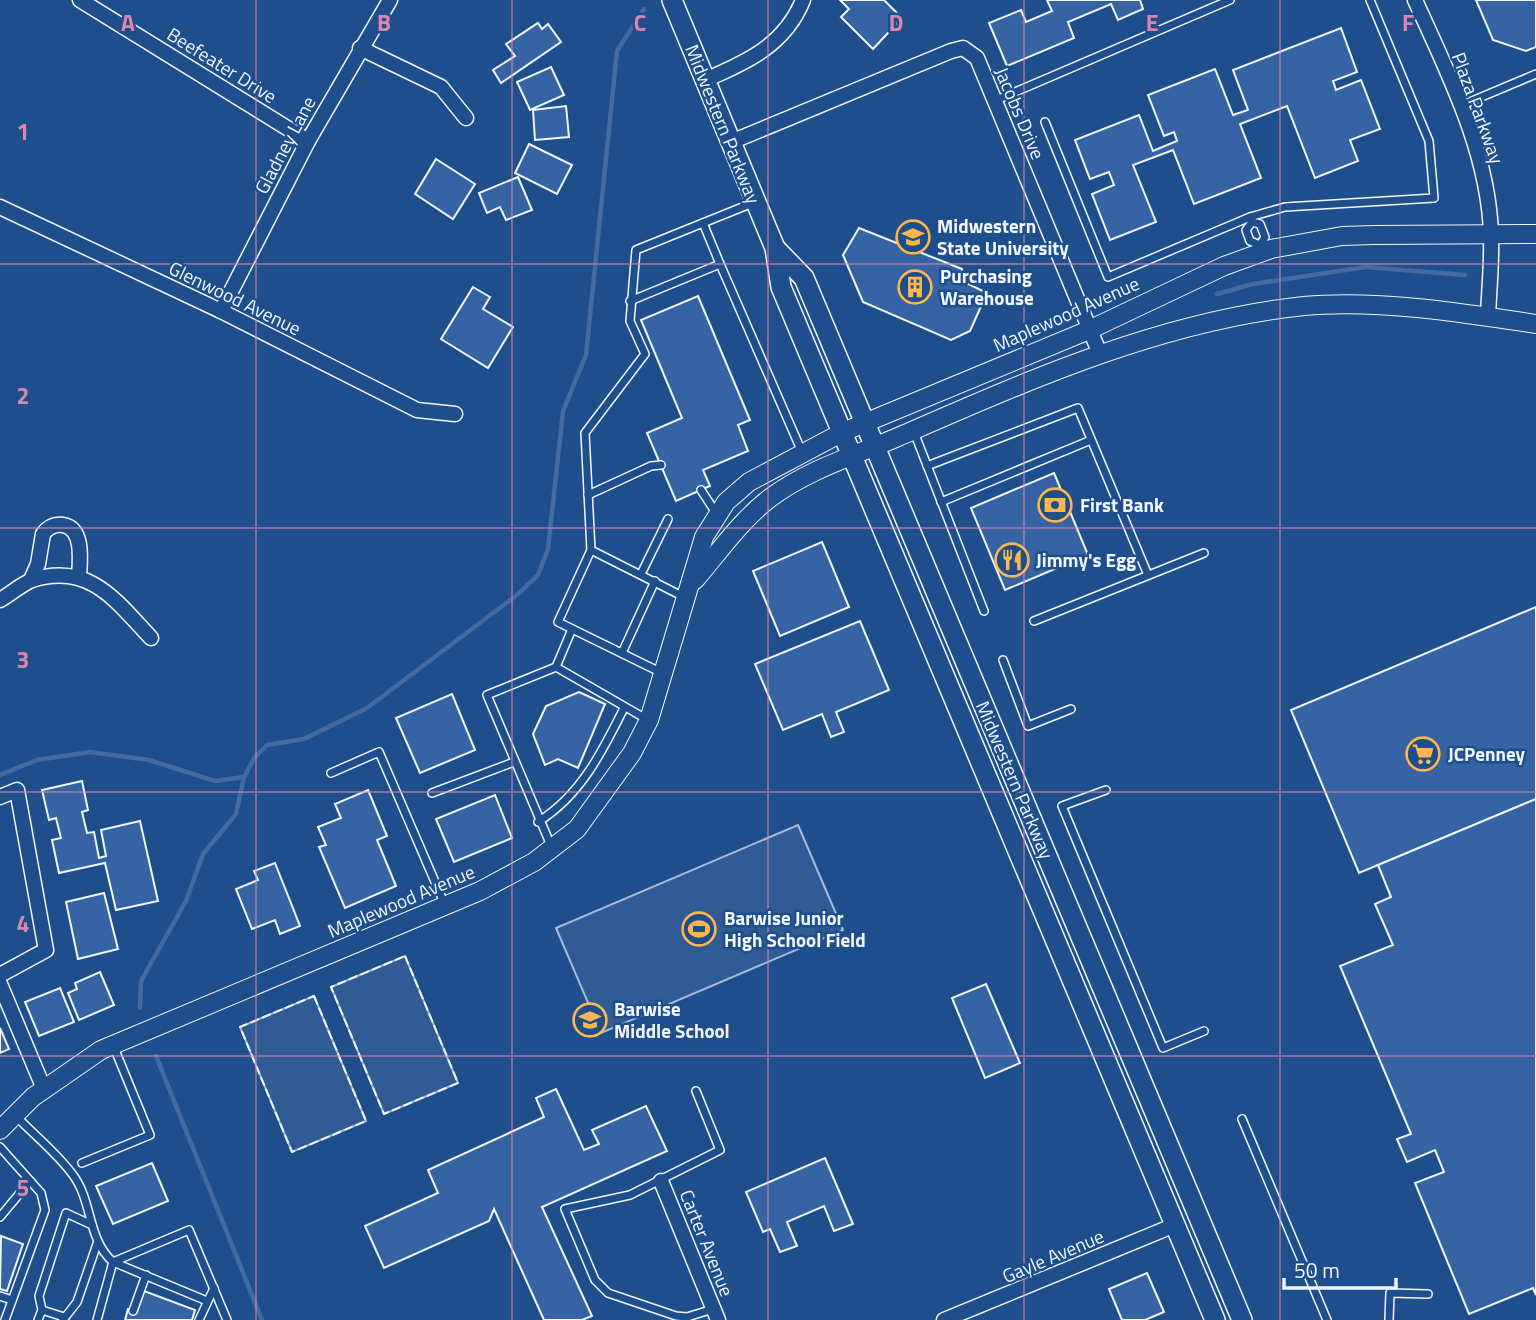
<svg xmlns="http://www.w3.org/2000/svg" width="1536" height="1320" font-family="'Titillium Web',sans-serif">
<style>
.green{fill:#305b95;stroke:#a8bbd7;stroke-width:2}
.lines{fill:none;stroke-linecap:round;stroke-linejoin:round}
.stream{stroke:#446ba0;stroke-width:4.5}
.building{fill:#3563a3;stroke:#f2f6ff;stroke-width:2}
.service-casing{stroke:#f2f6ff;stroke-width:10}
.minor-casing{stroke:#f2f6ff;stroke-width:17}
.tertiary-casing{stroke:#f2f6ff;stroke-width:20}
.secondary-casing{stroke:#f2f6ff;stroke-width:22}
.service{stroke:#1f4e8c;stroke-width:7}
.minor{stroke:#1f4e8c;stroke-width:14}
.tertiary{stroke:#1f4e8c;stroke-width:18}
.secondary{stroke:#1f4e8c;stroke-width:19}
.fence{stroke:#f2f6ff;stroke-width:2;stroke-dasharray:9 3.5;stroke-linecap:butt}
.grid{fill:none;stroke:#da87ad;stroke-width:2;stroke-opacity:0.55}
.labels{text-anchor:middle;stroke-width:5;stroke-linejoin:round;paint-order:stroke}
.street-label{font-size:19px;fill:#f2f6ff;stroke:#1f4e8c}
.poi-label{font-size:19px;font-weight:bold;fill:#f2f6ff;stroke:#1f4e8c;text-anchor:start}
.grid-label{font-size:23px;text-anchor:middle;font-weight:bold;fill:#da87ad;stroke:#1f4e8c;stroke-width:5;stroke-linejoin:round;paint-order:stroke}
</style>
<rect width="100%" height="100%" fill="#1f4e8c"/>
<g class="green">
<polygon points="798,825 843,930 601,1033 556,928"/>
<polygon points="405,956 458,1083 384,1114 331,987"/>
<polygon points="314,996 366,1121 292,1152 240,1027"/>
</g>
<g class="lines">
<g class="stream">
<polyline points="1217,294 1253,284 1366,267 1465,275"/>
<polyline points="0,775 37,760 90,752 149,760 215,781 244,777"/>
<polyline points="140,1008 141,981 186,901 203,854 236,814 244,777 255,757 267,745 304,739 367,708 517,595 538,575 548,549 563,411 586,355 617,51 644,9"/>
<polyline points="156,1056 262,1320"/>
</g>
</g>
<g class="building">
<polygon points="840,0 884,0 902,18 873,49 841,17 849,9"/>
<polygon points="1047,0 1140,0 1143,9 1118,20 1111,4 1068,22 1074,38 1007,66 989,23 1021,10 1026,22 1052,11"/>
<polygon points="1476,0 1536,0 1536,47 1526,51 1493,40"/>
<polygon points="538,23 542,29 548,24 561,42 501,83 493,70 515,56 506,44"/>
<polygon points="1341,28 1357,72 1333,81 1336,90 1361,80 1380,129 1350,140 1358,161 1315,178 1287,106 1240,124 1261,178 1194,204 1173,150 1133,165 1156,222 1110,240 1092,194 1114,185 1109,172 1090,179 1075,140 1139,115 1153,151 1177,141 1174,132 1164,136 1148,95 1215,69 1233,115 1248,110 1233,70"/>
<polygon points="551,67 564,95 530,110 517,82"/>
<polygon points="566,106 569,137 535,140 533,110"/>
<polygon points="529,144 572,165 557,194 515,173"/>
<polygon points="436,159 475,184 453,219 415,194"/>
<polygon points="518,177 532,210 506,220 500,207 487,213 479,193"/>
<polygon points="859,228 962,269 960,280 987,293 970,331 951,340 863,302 843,255"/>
<polygon points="473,287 490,297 483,309 513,327 488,368 441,339"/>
<polygon points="698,296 750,420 738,425 748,451 703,470 710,486 676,501 647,433 682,418 641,320"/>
<polygon points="1054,473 1088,555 1005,590 971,508"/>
<polygon points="822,542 849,607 780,636 753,571"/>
<polygon points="1536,607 1536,799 1359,873 1291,710"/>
<polygon points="860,621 889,690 836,712 844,732 831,737 822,714 783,730 755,664"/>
<polygon points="579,692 605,704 578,768 558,759 545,765 533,734 546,706"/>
<polygon points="452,694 475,750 420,773 396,718"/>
<polygon points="82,781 88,810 82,812 87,833 94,832 99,858 106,856 101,830 140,821 158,901 116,910 105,863 59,873 52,840 61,838 56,818 49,820 42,790"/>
<polygon points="368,790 387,836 377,840 396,886 345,908 319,847 326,845 318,827 341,818 335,804"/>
<polygon points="495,795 512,838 454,862 436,819"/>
<polygon points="1536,799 1536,1295 1533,1288 1469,1314 1415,1183 1444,1172 1435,1150 1407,1162 1397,1139 1411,1134 1340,966 1393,945 1375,904 1391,897 1378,865"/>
<polygon points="275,863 300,926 280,934 275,920 252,929 236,889 258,880 254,871"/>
<polygon points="104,893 118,949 78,959 66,902"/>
<polygon points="100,972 114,1005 79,1020 68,993 77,989 75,983"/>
<polygon points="986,984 1020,1063 985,1078 952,998"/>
<polygon points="60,988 74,1022 39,1036 25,1002"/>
<polygon points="0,1028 9,1049 0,1053"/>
<polygon points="556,1089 584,1150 599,1144 592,1130 646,1106 667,1151 542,1207 592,1316 582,1320 544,1320 494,1209 489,1221 384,1268 365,1226 438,1193 428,1170 544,1117 536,1098"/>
<polygon points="825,1158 853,1224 834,1231 824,1206 787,1222 797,1246 780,1252 770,1229 763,1232 746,1192"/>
<polygon points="152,1163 168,1201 113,1224 96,1186"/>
<polygon points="1,1236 23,1244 7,1291 0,1289"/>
<polygon points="1147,1273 1164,1312 1145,1320 1122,1320 1109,1289"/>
<polygon points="144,1291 195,1310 192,1320 125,1320 128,1309 137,1312"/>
</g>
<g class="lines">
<defs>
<g id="service">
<polyline points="994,101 1230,0"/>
<polyline points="1460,106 1536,74"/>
<polyline points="1045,122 1108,277 1250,217 1285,207 1434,198 1429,141 1370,0"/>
<polyline points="1250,217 1252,222 1260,224 1265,237 1260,245 1262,252"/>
<polyline points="1252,222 1246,230 1250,241 1260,245"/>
<polyline points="720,264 802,452"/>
<polyline points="630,301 720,264 703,223"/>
<polyline points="914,432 984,611"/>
<polyline points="927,466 1078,408 1148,575"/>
<polyline points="701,490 716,513"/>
<polyline points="588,495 651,466 661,465"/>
<polyline points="941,502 1091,440"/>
<polyline points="591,550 558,622 662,673"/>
<polyline points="641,574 668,519"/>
<polyline points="686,598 591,550 585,433 645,354 630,321 636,250 755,202"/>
<polyline points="1034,621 1204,553"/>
<polyline points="622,653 655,581"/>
<polyline points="1003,660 1028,726 1071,709"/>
<polyline points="556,667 648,720"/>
<polyline points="331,773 379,752 445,905"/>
<polyline points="1106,790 1062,806 1163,1048 1204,1031"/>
<polyline points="432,793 514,762"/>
<path d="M538,822c43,-27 64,-70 86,-114"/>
<polyline points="552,848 487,695 556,667 572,629"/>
<polyline points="696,1091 720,1150 630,1195 565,1209 595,1280 608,1293 676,1316 687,1317 713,1309"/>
<path d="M16,1116c18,19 41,37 57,59 20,27 14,64 40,87l76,-32 38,90"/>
<polyline points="1242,1119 1327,1320"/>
<polyline points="0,1147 41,1193 45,1210 5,1320"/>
<polyline points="82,1163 150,1135 113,1045"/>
<polyline points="0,1217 30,1181"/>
<polyline points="0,1296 12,1300"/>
<polyline points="42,1310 64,1317"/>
<polyline points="133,1311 146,1275"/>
<polyline points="38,1320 42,1310 39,1296 66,1213 92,1225"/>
<polyline points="63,1320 77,1302 97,1244"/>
<polyline points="97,1320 113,1262 207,1301"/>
<polyline points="199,1320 214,1288"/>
<polyline points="1389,1320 1390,1293 1428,1294"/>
</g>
<g id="minor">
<polyline points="80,0 308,141"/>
<path d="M1415,0c33,73 74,153 76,235 1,27 -2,55 -3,82"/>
<polyline points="360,48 441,87 466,118"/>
<path d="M705,80c42,-18 80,-35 98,-80"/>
<polyline points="731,142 951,51 963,48 977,58 1100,354"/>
<polyline points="0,207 221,311 417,410 455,414"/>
<polyline points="221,311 308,141 390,0"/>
<path d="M31,580l7,-16 5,-30c5,-7 12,-10 20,-9 21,3 17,36 16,51"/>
<path d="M0,600c10,-6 22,-16 32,-20 58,-18 84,21 119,58"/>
<polyline points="0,797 17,790 46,950 0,975"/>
<polyline points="0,984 44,1089"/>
<polyline points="661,1181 718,1320"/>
<polyline points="944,1320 1175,1225"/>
</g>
<g id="tertiary">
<path d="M695,580c23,-27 46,-60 75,-82 37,-28 86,-43 128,-61 131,-57 263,-116 406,-131 71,-7 161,7 232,18"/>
<polyline points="0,1130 33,1097 101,1050 480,891 534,862 577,829 632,753 649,720 704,537 726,502 749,482 843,432 1089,330 1224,266 1271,249 1342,236 1374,235 1536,234"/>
</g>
<g id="secondary">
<polyline points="672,0 775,248 781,287 1215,1320"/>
<polyline points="775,248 804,278 1242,1320"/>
</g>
</defs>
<use href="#service" class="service-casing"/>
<use href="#minor" class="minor-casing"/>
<use href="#tertiary" class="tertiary-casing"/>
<use href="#secondary" class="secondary-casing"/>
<use href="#service" class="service"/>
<use href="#minor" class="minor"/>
<use href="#tertiary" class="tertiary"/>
<use href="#secondary" class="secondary"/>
<g class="fence">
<polygon points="405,956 458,1083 384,1114 331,987"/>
<polygon points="314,996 366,1121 292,1152 240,1027"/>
</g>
</g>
<path class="grid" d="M256,0v1320M512,0v1320M768,0v1320M1024,0v1320M1280,0v1320M0,264h1536M0,528h1536M0,792h1536M0,1056h1536"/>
<defs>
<symbol id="university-ring" viewBox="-11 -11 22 22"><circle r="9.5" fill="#1f4e8c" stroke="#ffb74d" stroke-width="1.5"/><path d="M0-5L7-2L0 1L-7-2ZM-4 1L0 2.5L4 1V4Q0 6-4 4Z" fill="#ffb74d"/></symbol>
<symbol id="building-ring" viewBox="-11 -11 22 22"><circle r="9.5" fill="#1f4e8c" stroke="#ffb74d" stroke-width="1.5"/><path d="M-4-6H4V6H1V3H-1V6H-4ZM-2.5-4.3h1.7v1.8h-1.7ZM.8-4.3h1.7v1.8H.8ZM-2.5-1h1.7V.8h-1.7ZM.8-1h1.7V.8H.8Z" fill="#ffb74d"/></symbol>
<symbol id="bank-ring" viewBox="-11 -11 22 22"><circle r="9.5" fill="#1f4e8c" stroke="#ffb74d" stroke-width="1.5"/><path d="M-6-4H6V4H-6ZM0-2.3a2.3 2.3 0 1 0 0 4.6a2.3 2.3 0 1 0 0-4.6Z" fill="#ffb74d"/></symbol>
<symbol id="restaurant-ring" viewBox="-11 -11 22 22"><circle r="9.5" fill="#1f4e8c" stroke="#ffb74d" stroke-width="1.5"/><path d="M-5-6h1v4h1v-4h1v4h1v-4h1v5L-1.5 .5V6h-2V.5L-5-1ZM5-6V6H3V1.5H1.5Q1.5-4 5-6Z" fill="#ffb74d"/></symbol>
<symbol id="supermarket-ring" viewBox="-11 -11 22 22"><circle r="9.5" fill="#1f4e8c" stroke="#ffb74d" stroke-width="1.5"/><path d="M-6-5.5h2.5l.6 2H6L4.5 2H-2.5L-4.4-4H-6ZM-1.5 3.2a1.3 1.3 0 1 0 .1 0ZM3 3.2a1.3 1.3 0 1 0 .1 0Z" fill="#ffb74d"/></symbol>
<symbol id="stadium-ring" viewBox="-11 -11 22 22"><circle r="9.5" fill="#1f4e8c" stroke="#ffb74d" stroke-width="1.5"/><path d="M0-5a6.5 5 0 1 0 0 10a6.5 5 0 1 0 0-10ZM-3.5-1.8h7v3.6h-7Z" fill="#ffb74d"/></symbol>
<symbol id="school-ring" viewBox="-11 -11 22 22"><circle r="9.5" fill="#1f4e8c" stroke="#ffb74d" stroke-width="1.5"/><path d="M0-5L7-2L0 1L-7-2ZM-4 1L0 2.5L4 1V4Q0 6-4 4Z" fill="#ffb74d"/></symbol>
</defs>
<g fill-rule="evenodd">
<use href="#university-ring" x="894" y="218" width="38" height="38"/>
<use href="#building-ring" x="896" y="268" width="38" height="38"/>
<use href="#bank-ring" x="1036" y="486" width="38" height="38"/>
<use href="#restaurant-ring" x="993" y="541" width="38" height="38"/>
<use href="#supermarket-ring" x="1404" y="735" width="38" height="38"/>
<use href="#stadium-ring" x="680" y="910" width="38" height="38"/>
<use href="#school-ring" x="571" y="1001" width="38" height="38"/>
</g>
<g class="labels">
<g class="street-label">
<text transform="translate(222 65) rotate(32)" y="7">Beefeater Drive</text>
<text transform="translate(1478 108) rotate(70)" y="7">Plaza Parkway</text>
<text transform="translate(1020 113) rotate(67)" y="7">Jacobs Drive</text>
<text transform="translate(723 124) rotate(68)" y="7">Midwestern Parkway</text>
<text transform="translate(285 145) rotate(-62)" y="7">Gladney Lane</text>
<text transform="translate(235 298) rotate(26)" y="7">Glenwood Avenue</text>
<text transform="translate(1066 314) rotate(-24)" y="7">Maplewood Avenue</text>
<text transform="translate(1015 780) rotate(67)" y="7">Midwestern Parkway</text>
<text transform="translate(401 901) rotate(-23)" y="7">Maplewood Avenue</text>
<text transform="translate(707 1243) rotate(68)" y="7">Carter Avenue</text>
<text transform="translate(1053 1256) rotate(-23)" y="7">Gayle Avenue</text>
</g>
<g class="poi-label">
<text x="937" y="233">Midwestern<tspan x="937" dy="22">State University</tspan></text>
<text x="940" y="283">Purchasing<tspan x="940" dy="22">Warehouse</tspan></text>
<text x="1080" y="512">First Bank</text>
<text x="1036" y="567">Jimmy's Egg</text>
<text x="1448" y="761">JCPenney</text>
<text x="724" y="925">Barwise Junior<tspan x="724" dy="22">High School Field</tspan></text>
<text x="614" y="1016">Barwise<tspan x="614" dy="22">Middle School</tspan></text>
</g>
</g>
<g class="grid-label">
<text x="128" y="31">A</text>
<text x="384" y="31">B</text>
<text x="640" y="31">C</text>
<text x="896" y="31">D</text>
<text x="1152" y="31">E</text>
<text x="1408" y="31">F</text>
<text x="23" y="140">1</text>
<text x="23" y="404">2</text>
<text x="23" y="668">3</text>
<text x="23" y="932">4</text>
<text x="23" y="1196">5</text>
</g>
<path d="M1284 1278v10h112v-10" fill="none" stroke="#f2f6ff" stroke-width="3.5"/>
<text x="1294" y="1278" font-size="21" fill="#f2f6ff" stroke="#1f4e8c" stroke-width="5" paint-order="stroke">50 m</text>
</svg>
